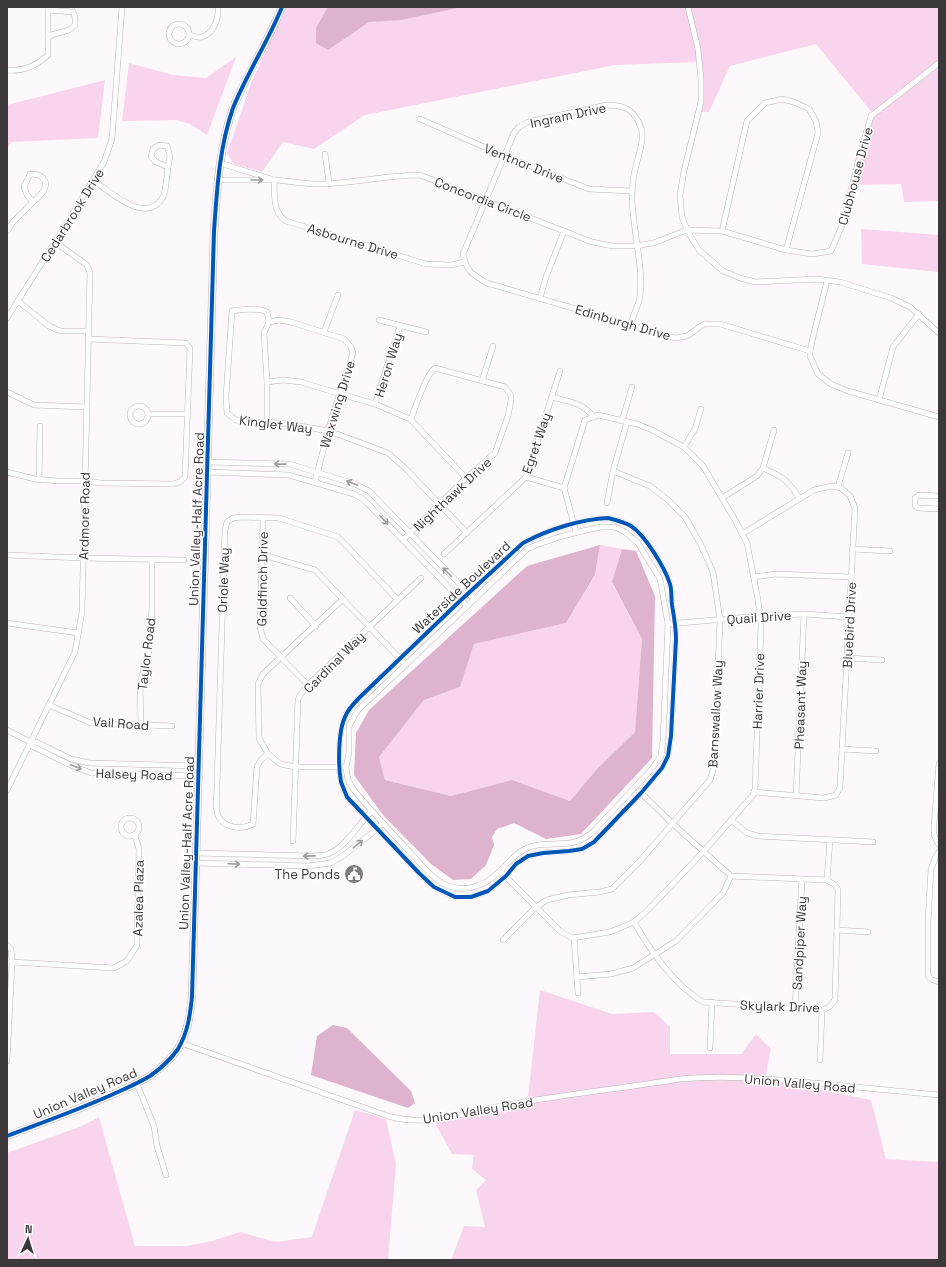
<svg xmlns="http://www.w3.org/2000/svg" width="946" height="1267" font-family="'Space Grotesk',sans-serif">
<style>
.green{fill:#f8d5ec}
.water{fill:#deb3ce}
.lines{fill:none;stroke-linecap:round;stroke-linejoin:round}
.street-casing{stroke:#bab5b8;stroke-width:6}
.secondary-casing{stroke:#bab5b8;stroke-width:8}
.street{stroke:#fffefe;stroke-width:5}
.secondary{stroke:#faf5f8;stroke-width:7}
.cycleway-casing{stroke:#fff;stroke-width:6}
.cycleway{stroke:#0057b8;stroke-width:4}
.oneway{stroke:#9e9a9c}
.labels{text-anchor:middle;stroke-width:3;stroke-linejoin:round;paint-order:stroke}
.street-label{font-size:13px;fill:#3c373a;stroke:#fff}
.poi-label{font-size:13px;fill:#3c373a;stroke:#fff;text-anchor:end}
</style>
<rect width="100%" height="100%" fill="#fdf8fb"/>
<g class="green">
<polygon points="286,7 939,7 939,201 904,202 901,184 853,185 874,115 816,44 730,66 709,112 701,112 700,62 615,65 365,115 314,149 283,142 262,172 234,164 227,153 252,81"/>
<polygon points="236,57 207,135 190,124 176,120 122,121 129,63 173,75 206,78"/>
<polygon points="105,80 98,138 11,142 7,149 7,105"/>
<polygon points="861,229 939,235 939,272 862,264"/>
<polygon points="600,545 622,549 612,583 642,639 635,732 597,769 570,801 512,780 451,796 385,780 379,757 424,700 460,687 474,644 566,623 595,576"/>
<polygon points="540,990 612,1014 654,1012 670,1027 670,1054 741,1054 756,1034 771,1049 765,1079 871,1100 886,1159 939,1162 939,1260 451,1260 464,1226 485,1227 476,1190 486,1180 472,1169 474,1155 452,1154 435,1123 527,1106"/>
<polygon points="355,1110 386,1119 396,1164 388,1260 7,1260 7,1153 82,1126 99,1117 135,1246 187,1246 212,1241 240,1232 276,1242 312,1237"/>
</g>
<g class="water">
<polygon points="328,7 462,7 401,20 369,22 328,50 316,43 316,28"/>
<polygon points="600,545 595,575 566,623 474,644 460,687 424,700 379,757 385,780 451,796 512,780 570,801 597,769 635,732 642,639 612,582 622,549 636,551 655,596 652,758 581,834 546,839 514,823 497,829 492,837 494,845 486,865 471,879 453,880 431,864 383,815 354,775 356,733 369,710 527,566"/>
<polygon points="333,1025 347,1028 411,1091 415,1103 408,1108 311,1075 317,1036"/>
</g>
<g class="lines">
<defs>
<g id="street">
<polyline points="688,7 698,49 701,80 701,102 684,171 680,195 682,217 688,232 699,250 723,271 740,278 755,282 817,279 840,282 891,298 910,307 939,333"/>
<path d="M48,10l25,2c3,4 2,8 2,13l-6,5 -21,6"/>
<circle cx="179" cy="34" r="10"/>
<path d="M189,35c4,1 9,3 13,2 12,-4 17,-19 16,-30"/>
<path d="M7,70c16,2 30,-5 41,-15v-48"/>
<polyline points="420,119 505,156 589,189 632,191"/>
<polygon points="159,145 167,146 170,156 168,167 156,162 151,157 153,149"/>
<polyline points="325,154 329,183"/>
<path d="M30,174c5,0 9,0 13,4 8,8 -4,19 -10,24l-6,-7 -3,-8z"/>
<polyline points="218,180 274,180 220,163"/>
<path d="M94,181c17,11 52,45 69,16 3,-6 4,-23 5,-30"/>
<polyline points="7,231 13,222 33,202"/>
<polyline points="722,231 747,121 765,103 782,99 794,102 809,109 816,121 818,133 786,250"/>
<path d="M464,262l-13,3 -25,-1 -140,-43c-14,-9 -11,-26 -12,-41 13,1 27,3 40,4 35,1 70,-9 106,-9l172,67 21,4h23l17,-3 34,-13 35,1 64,19 26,4 19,-3 12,-28 18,-72 10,-35 68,-53"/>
<polyline points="827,281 813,337 810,351 810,356 818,374 831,384 848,391 939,417"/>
<polyline points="540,298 546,277 564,231"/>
<polyline points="18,301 49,326 60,331 88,331"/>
<polyline points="7,318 67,223 104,162 112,139 122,7"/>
<polyline points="379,320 426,332"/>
<path d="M269,322l-2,-10c-9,-4 -25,-3 -35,-1l-6,86 1,16 9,7 15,3 16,-1 21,2 41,7 59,22 18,16 61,64"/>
<path d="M630,325c3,-9 9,-20 10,-29 3,-28 -5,-57 -7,-85 -2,-10 -1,-20 0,-30 1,-15 13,-40 8,-53 -6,-18 -16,-23 -34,-23l-79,17 -9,5 -5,6 -51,121c3,17 10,21 24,29l188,55 12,-2 17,-12h16l90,27"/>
<polyline points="324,332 338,295"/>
<polyline points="482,381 493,346"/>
<polyline points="267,382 283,380 301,382 340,394 375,404 410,419 466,478"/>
<polyline points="7,392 34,405 87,407"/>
<path d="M552,397c18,5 29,5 42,20"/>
<polyline points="879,400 893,347 919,314"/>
<polyline points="375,404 400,326"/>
<circle cx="139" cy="415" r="9"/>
<polyline points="148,414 187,414"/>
<polyline points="622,421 632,387"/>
<polyline points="267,422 267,382 264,333 269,322 279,320 291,322 344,339 351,347 353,353 330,424 315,482"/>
<polyline points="684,447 695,429 701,409"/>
<polyline points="207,462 289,464 355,484 369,491 474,599"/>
<path d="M763,468c20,9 25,12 37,31"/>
<polyline points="7,472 35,479 58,481 85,481 101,483 173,484 180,482 185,477 190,348 186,343 88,339"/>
<polyline points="207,472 289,475 354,494 364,500 467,606"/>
<polyline points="526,477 564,488 576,532"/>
<polyline points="39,480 40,426"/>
<polyline points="838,487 848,453"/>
<polyline points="939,496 919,495 915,498 915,505 918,508 939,509"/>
<polyline points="722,498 757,476 763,468 774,430"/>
<polyline points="607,503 613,471 627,422"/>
<polyline points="263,518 260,627 263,639 308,685"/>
<path d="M608,518c8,2 16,4 23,8 14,9 34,42 39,58 2,7 1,14 2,21 2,12 4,22 4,34l-5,97 -3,20 -6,12 -21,25 -47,49 -12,7 -13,2 -26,2 -15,3 -12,8 -10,12 -18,15 -17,6h-16l-21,-10 -15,-14 -72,-76c-2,-5 -4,-10 -6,-15 -3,-16 -3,-51 4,-65 3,-8 9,-14 15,-20l101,-97 62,-57c24,-13 58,-24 85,-25z"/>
<path d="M601,527h14l10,5 13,11 22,36 8,45 -5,117 -2,15 -10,14 -59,63c-7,5 -13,9 -22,10 -15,2 -31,-1 -45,6 -19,10 -26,30 -48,37 -11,4 -25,3 -35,-3 -11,-6 -24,-22 -33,-32 -19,-20 -38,-40 -55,-61l-6,-10 -2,-12 3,-16v-26l9,-16 169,-161c24,-11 49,-17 74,-22z"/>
<polyline points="742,534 814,490 832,486 841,488 850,496 855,508 840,787 836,795 824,798 754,792"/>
<path d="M403,540l63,-62 29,-25 13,-37 3,-16v-5l-6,-8 -70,-19c-9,6 -20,40 -24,51"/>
<polyline points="852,549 890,551"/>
<polyline points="444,554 526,477 560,371"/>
<polyline points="7,555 84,558 184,560"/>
<polyline points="263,555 315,570 406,665"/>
<polyline points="754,577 776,574 851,577"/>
<polyline points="290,598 316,626"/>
<polyline points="7,623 78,633"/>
<polyline points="668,624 760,616 804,614 849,617"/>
<polyline points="847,658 882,660"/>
<polyline points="49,705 91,723 172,726"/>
<polyline points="141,725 140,683 149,651 152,608 152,560"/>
<polyline points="7,730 30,742 32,746 68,764 91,773 198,776"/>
<polyline points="30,742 36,742 71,759 89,763 198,766"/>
<polyline points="842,749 876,751"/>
<path d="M268,754l-7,6 -4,7 -4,57c-6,3 -13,4 -19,3 -23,-4 -17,-24 -17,-42l8,-255 2,-8 6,-4 9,-1 37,1 59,19 60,63"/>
<polyline points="939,764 934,826 934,835 939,845"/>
<polyline points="342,767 296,767 280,764 268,754 259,738 258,684 263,674 343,599"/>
<polyline points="7,790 75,652 82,612 90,273 87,265 55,242"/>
<polyline points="796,796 804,614"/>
<circle cx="130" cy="827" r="9"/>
<polyline points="731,820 747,833 758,836 873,842"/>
<polyline points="293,841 298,700 300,695 308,685 421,578"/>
<polyline points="939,852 936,856 931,869 928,922 928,974 930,979 939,982"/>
<path d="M196,853l116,3c5,-1 11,0 16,-2 18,-7 30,-30 44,-43"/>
<polyline points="195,863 307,866 331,863 344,855 377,829 383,823"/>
<polyline points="500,871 560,931 572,938 610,932 634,922 646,912 704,851 753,795 755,789 761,625 758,600 747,543 735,520 703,466 684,447 652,430 637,424 598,415 585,420 564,488"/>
<polyline points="827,880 830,840"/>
<path d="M634,922c17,30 39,62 69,80l119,8 7,-3 6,-7 3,-110 -3,-5 -8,-5 -96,-4 -58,-52 -34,-33"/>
<polyline points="837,930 868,932"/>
<polyline points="574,938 578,993"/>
<polyline points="503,940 536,907 547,900 568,895 599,892 612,889 640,861 710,780 714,767 720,620 713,572 700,543 685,517 668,500 650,486 613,471"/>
<polyline points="7,945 11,949 12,962 7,1061"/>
<polyline points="12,962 114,968 127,961 137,945 139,849 135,836"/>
<polyline points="577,977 611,974 633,968 676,941 723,893 731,876"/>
<polyline points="795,1007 802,879"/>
<path d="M181,1043l207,73c39,11 70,-2 108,-9 61,-12 122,-18 184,-28 45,-4 89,0 134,4 42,4 83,8 125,12"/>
<polyline points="710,1048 712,1002"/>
<polyline points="820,1060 822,1010"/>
<polyline points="137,1084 154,1126 157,1146 166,1175"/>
</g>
<path id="secondary" d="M7,1136c34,-13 68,-25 102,-40 13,-6 28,-12 41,-20 10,-7 21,-17 28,-27 10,-17 12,-34 14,-52l22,-766c3,-41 5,-83 19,-123 14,-35 35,-66 49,-101"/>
</defs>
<use href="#street" class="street-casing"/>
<use href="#secondary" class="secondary-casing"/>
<use href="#street" class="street"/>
<use href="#secondary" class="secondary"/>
<defs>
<g id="cycleway">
<path d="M608,518c8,2 16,4 23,8 14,9 34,42 39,58 2,7 1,14 2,21 2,12 4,22 4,34l-5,97 -3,20 -6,12 -21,25 -47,49 -12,7 -13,2 -26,2 -15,3 -12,8 -10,12 -18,15 -17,6h-16l-21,-10 -15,-14 -72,-76c-2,-5 -4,-10 -6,-15 -3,-16 -3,-51 4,-65 3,-8 9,-14 15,-20l101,-97 62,-57c24,-13 58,-24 85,-25z"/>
<path d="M7,1136c34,-13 68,-25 102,-40 13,-6 28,-12 41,-20 10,-7 21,-17 28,-27 10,-17 12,-34 14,-52l22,-766c3,-41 5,-83 19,-123 14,-35 35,-66 49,-101"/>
</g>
</defs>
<use href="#cycleway" class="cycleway-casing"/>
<use href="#cycleway" class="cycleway"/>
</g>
<defs><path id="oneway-shaft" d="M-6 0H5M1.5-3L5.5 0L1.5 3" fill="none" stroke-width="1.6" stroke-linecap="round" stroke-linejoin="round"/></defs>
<g class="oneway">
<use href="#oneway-shaft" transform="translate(257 180)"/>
<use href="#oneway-shaft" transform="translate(280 464) rotate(-179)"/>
<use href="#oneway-shaft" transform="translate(352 483) rotate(-159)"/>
<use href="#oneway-shaft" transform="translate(384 520) rotate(46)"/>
<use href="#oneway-shaft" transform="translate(447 572) rotate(-135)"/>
<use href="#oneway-shaft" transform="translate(76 767) rotate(21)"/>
<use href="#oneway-shaft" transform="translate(358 844) rotate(-40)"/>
<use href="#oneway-shaft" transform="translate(309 856) rotate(179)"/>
<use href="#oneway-shaft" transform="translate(234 864) rotate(2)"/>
</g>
<defs>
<symbol id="civic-disc" viewBox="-11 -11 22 22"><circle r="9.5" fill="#807b7e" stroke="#fff"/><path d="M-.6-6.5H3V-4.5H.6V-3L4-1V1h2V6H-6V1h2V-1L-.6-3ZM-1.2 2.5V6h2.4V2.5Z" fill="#fff"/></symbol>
</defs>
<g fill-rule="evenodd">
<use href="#civic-disc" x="343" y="863" width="22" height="22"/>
</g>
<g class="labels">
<g class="street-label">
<text transform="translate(568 115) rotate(-12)" y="5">Ingram Drive</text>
<text transform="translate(524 163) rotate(22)" y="5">Ventnor Drive</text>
<text transform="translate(855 176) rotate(-75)" y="5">Clubhouse Drive</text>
<text transform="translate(483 199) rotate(21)" y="5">Concordia Circle</text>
<text transform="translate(72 215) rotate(-58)" y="5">Cedarbrook Drive</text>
<text transform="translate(353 241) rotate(17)" y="5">Asbourne Drive</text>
<text transform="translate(623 322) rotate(16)" y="5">Edinburgh Drive</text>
<text transform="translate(388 365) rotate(-73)" y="5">Heron Way</text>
<text transform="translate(337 404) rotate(-73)" y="5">Waxwing Drive</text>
<text transform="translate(276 424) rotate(7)" y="5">Kinglet Way</text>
<text transform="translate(536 443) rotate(-71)" y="5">Egret Way</text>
<text transform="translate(452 494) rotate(-43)" y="5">Nighthawk Drive</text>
<text transform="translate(84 516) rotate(-89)" y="5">Ardmore Road</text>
<text transform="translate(196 519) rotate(-88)" y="5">Union Valley-Half Acre Road</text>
<text transform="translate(262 579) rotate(-89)" y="5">Goldfinch Drive</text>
<text transform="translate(223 580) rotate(-88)" y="5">Oriole Way</text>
<text transform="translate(461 587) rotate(-43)" y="5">Waterside Boulevard</text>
<text transform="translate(759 617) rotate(-4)" y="5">Quail Drive</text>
<text transform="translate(849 625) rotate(-87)" y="5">Bluebird Drive</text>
<text transform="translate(146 654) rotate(-83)" y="5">Taylor Road</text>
<text transform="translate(334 662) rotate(-45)" y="5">Cardinal Way</text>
<text transform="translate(758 691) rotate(-88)" y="5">Harrier Drive</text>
<text transform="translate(800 705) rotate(-88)" y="5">Pheasant Way</text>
<text transform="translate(715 714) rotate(-87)" y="5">Barnswallow Way</text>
<text transform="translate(121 723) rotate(4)" y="5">Vail Road</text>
<text transform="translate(134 774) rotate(2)" y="5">Halsey Road</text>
<text transform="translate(186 843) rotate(-88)" y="5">Union Valley-Half Acre Road</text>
<text transform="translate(138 898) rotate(-89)" y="5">Azalea Plaza</text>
<text transform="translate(799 943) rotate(-87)" y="5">Sandpiper Way</text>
<text transform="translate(780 1006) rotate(2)" y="5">Skylark Drive</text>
<text transform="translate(800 1083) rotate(5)" y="5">Union Valley Road</text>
<text transform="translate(85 1093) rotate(-23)" y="5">Union Valley Road</text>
<text transform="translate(478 1110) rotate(-9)" y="5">Union Valley Road</text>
</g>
<g class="poi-label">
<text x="340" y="879">The Ponds</text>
</g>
</g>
<rect width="946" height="1267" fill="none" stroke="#3c373a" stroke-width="16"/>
<g transform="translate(28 1239) rotate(4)" stroke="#ffffff" stroke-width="3" paint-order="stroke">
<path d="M0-3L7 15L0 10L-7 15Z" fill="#3c373a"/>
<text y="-6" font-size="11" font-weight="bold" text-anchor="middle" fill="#3c373a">N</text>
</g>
</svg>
